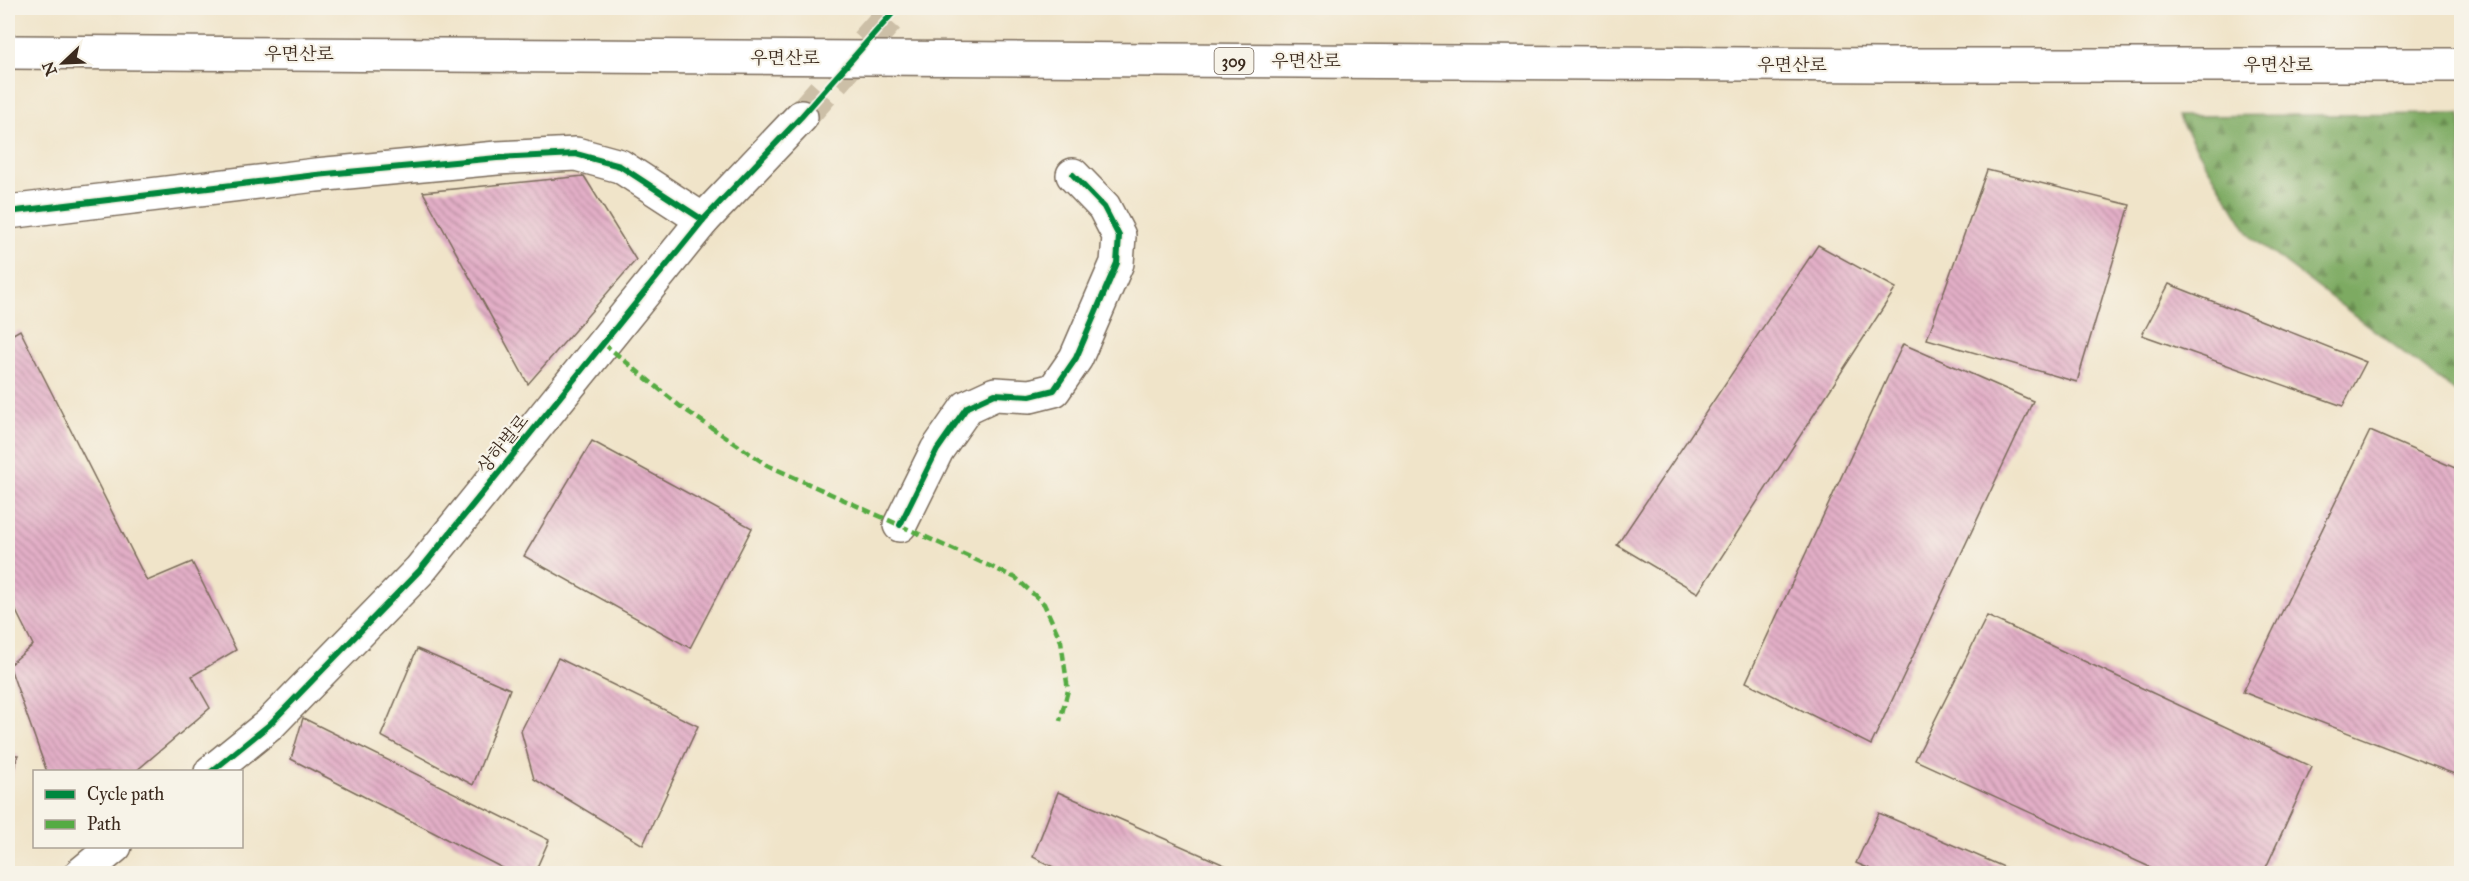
<svg xmlns="http://www.w3.org/2000/svg" width="2469" height="881" font-family="'IM FELL Great Primer','Noto Serif KR',serif">
<style>
.forest{fill:url(#forest-firs);stroke:#5c6a40;stroke-width:1.5}
.building{fill:url(#building-back-hatch)}
.lines{fill:none;stroke-linecap:round;stroke-linejoin:round}
.minor-tunnel{stroke:#ccbfa7;stroke-width:33;stroke-dasharray:33 16;stroke-linecap:butt}
.minor-casing{stroke:#7a6b5a;stroke-width:36}
.highway-casing{stroke:#7a6b5a;stroke-width:36}
.minor{stroke:#fff;stroke-width:33}
.highway{stroke:#fff;stroke-width:33}
.quiet{stroke:#55ab43;stroke-width:4.5;stroke-dasharray:9 4.5;stroke-linecap:butt}
.cycleway-casing{stroke:#f7f3e8;stroke-width:10}
.cycleway{stroke:#00873e;stroke-width:6}
.labels{text-anchor:middle;stroke-width:4.5;stroke-linejoin:round;paint-order:stroke}
.shield{fill:#f7f3e8;stroke:#73665b;stroke-width:1.5}
.shield-label{font-size:16px;font-weight:bold;fill:#3b2a1e}
.street-label{font-size:18px;fill:#3b2a1e;stroke:#f7f3e8}
</style>
<defs>
<pattern id="forest-firs" width="22" height="20" patternUnits="userSpaceOnUse" patternTransform="scale(1.5)"><rect width="22" height="20" fill="#7daa62"/><path d="M5 1l3.5 6h-7zM16 11l3.5 6h-7z" fill="#688b50"/></pattern>
<pattern id="building-back-hatch" width="6" height="6" patternUnits="userSpaceOnUse" patternTransform="scale(1.5)"><rect width="6" height="6" fill="#e3afc7"/><path d="M-1 5l2 2M0 0l6 6M5-1l2 2" fill="none" stroke="#b98fa1"/></pattern>
</defs>
<rect width="100%" height="100%" fill="#f7f3e8"/>
<filter id="ink" filterUnits="userSpaceOnUse"><feTurbulence type="fractalNoise" baseFrequency=".0167" numOctaves="2"/><feDisplacementMap in="SourceGraphic" scale="12" xChannelSelector="R" yChannelSelector="G"/><feConvolveMatrix kernelMatrix="1 2 1 2 8 2 1 2 1" color-interpolation-filters="sRGB"/></filter>
<filter id="wash" filterUnits="userSpaceOnUse"><feTurbulence type="fractalNoise" baseFrequency=".008" numOctaves="4" result="noise"/><feDisplacementMap in="SourceGraphic" scale="24" xChannelSelector="R" yChannelSelector="G"/><feGaussianBlur stdDeviation="1.35" result="paint"/><feColorMatrix in="noise" values="0 0 0 0 0 0 0 0 0 0 0 0 0 0 0 0 0 1.4 0 .05"/><feComposite in="paint" operator="in"/></filter>
<g filter="url(#wash)">
<rect width="100%" height="100%" fill="#f0e4c9"/>
<polygon class="forest" points="2461,114 2461,396 2251,237 2177,116"/>
<g id="blocks">
<g class="building">
<polygon points="1987,170 2130,205 2077,382 1927,339"/>
<polygon points="584,176 636,260 528,384 423,192"/>
<polygon points="1818,245 1896,288 1698,593 1617,545"/>
<polygon points="2169,284 2366,362 2343,406 2142,335"/>
<polygon points="20,330 147,581 192,562 236,650 192,676 210,708 135,772 47,772 9,665 33,645 8,595 8,337"/>
<polygon points="1903,344 2033,401 1871,745 1746,682"/>
<polygon points="2370,431 2462,471 2462,777 2243,692"/>
<polygon points="592,441 752,528 690,648 524,556"/>
<polygon points="1987,616 2312,767 2263,874 2165,874 1915,760"/>
<polygon points="417,649 510,689 473,785 381,736"/>
<polygon points="558,658 698,726 643,845 534,779 521,731"/>
<polygon points="303,718 549,840 534,874 514,874 291,759"/>
<polygon points="8,755 18,755 8,789"/>
<polygon points="1058,792 1245,874 1067,874 1033,857"/>
<polygon points="1879,813 2020,874 1882,874 1856,863"/>
</g>
</g>
</g>
<g filter="url(#ink)">
<use href="#blocks" fill-opacity="0" stroke="#7a6b5a" stroke-width="1.5"/>
<g class="lines">
<polyline class="minor-tunnel" points="801,117 897,8"/>
<defs>
<g id="minor">
<polyline points="8,212 316,175 497,158 576,154 620,166 703,220"/>
<polyline points="900,525 937,450 967,407 995,394 1030,396 1054,390 1076,358 1117,263 1119,236 1104,207 1073,175"/>
<polyline points="211,772 269,725 420,570 703,220 801,117"/>
<polyline points="81,874 115,846"/>
</g>
<polyline id="highway" points="8,52 1882,65 2462,65"/>
</defs>
<use href="#minor" class="minor-casing"/>
<use href="#highway" class="highway-casing"/>
<use href="#minor" class="minor"/>
<use href="#highway" class="highway"/>
<polyline class="quiet" points="603,343 681,407 767,465 1016,578 1044,604 1061,641 1068,690 1060,721"/>
<defs>
<g id="cycleway">
<polyline points="8,212 316,175 497,158 576,154 620,166 703,220"/>
<polyline points="900,525 937,450 967,407 995,394 1030,396 1054,390 1076,358 1117,263 1119,236 1104,207 1073,175"/>
<polyline points="211,772 269,725 420,570 703,220 801,117 897,8"/>
</g>
</defs>
<use href="#cycleway" class="cycleway-casing"/>
<use href="#cycleway" class="cycleway"/>
</g>
</g>
<g class="labels">
<rect class="shield" x="1214.5" y="48" width="39" height="26" rx="4.5"/>
<g class="shield-label">
<text x="1234" y="67">309</text>
</g>
<g class="street-label">
<text x="299" y="60">우면산로</text>
<text x="785" y="64">우면산로</text>
<text x="1306" y="67">우면산로</text>
<text x="1792" y="71">우면산로</text>
<text x="2278" y="71">우면산로</text>
<text transform="translate(503 444) rotate(-51)" y="6">상하벌로</text>
</g>
</g>
<rect width="2469" height="881" fill="none" stroke="#f7f3e8" stroke-width="30"/>
<rect x="33" y="770" width="210" height="78" fill="#f7f3e8" stroke="#aca397" stroke-width="1.5"/>
<rect x="45" y="790" width="30" height="9" fill="#00873e" stroke="#aca397" stroke-width="1.5"/>
<text x="87" y="800" font-size="18" fill="#3b2a1e">Cycle path</text>
<rect x="45" y="820" width="30" height="9" fill="#55ab43" stroke="#aca397" stroke-width="1.5"/>
<text x="87" y="830" font-size="18" fill="#3b2a1e">Path</text>
<g transform="translate(63 63) rotate(247)" stroke="#f7f3e8" stroke-width="4.5" paint-order="stroke">
<path d="M0-4.5L10 22L0 15L-10 22Z" fill="#3b2a1e"/>
<text y="-9" font-size="16" font-weight="bold" text-anchor="middle" fill="#3b2a1e">N</text>
</g>
</svg>
